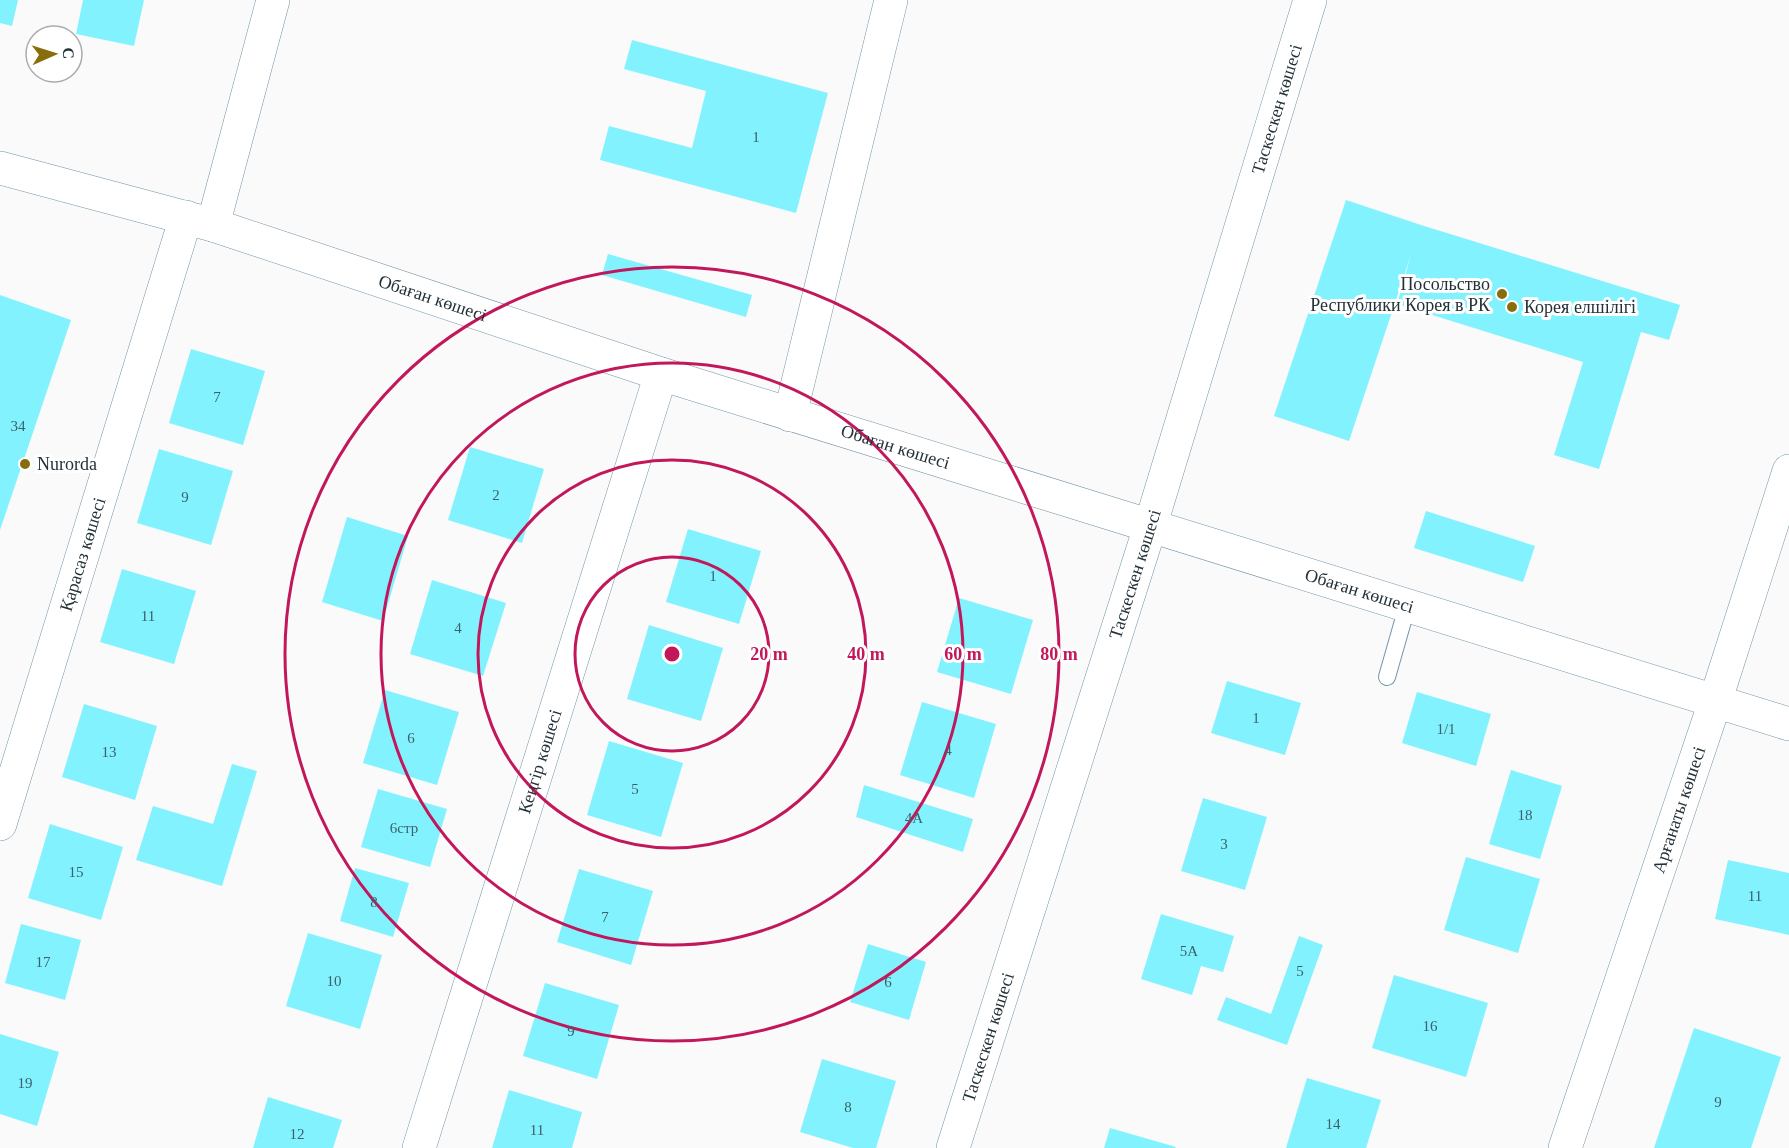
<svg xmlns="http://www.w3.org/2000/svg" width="1789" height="1148" font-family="'Times New Roman',serif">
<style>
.building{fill:#83f2ff}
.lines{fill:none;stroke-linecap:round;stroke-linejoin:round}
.service-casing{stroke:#7395a9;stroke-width:18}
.minor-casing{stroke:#7395a9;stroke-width:34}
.tertiary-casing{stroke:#7395a9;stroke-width:34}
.service{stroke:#fff;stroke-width:16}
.minor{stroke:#fff;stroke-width:33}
.tertiary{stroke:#fff;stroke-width:33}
.ring{fill:none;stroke:#c2185b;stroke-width:3}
.poi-dot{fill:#886d0c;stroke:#fff;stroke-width:2}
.labels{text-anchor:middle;stroke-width:6;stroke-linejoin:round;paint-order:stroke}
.number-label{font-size:15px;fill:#3b616a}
.street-label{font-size:18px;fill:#233139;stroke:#fff}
.poi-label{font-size:18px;fill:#233139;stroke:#fff;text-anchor:start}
.centre{fill:#c2185b;stroke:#fff;stroke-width:3}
.ring-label{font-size:18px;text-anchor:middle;font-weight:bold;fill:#c2185b;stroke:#fff;stroke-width:6;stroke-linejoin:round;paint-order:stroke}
</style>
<rect width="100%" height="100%" fill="#fafafa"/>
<g class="building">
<polygon points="0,0 18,0 12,26 0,23"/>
<polygon points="83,0 144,0 134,46 76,34"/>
<polygon points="632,40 828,93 796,213 600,160 609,126 692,148 706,91 624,69"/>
<polygon points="1346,200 1421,225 1680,305 1669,340 1641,332 1599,469 1554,455 1583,362 1397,304 1411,255 1349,441 1274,416"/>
<polygon points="608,254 752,295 746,317 602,275"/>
<polygon points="0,295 71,320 0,530"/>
<polygon points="191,349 265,371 243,445 169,423"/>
<polygon points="470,447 544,469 522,543 448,520"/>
<polygon points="159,449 233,471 211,545 137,523"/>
<polygon points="1426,511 1535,546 1523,582 1414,548"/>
<polygon points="347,517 408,536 383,621 322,602"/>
<polygon points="688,529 761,551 739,624 666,602"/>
<polygon points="122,569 196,591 174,664 100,642"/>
<polygon points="432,580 506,603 483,676 410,654"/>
<polygon points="959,598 1033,620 1011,694 937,672"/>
<polygon points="649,625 723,648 701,721 627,699"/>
<polygon points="1227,681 1301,703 1285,755 1211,733"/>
<polygon points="385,690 459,712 437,785 363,763"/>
<polygon points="1417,692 1491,714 1476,766 1402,743"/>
<polygon points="922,702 996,724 974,798 900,775"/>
<polygon points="84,704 157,726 135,800 62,777"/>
<polygon points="609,741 683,763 661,837 587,815"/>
<polygon points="232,764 257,771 222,886 136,860 153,806 213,824"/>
<polygon points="1511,770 1562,786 1540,859 1489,844"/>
<polygon points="864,785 973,819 963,852 856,817"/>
<polygon points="378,789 447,809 430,867 361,847"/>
<polygon points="1203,798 1267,817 1245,890 1181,871"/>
<polygon points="50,824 123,847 101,920 28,898"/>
<polygon points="1466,857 1540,879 1518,953 1444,930"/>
<polygon points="1728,860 1789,873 1789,935 1715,919"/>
<polygon points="355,868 409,883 393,937 340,921"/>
<polygon points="579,869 653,891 631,965 557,942"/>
<polygon points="1161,914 1234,936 1223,972 1201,966 1192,995 1141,979"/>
<polygon points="21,924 81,940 65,1000 5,983"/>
<polygon points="308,933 382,955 360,1029 286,1006"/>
<polygon points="1299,936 1323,945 1287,1045 1217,1020 1226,997 1271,1014"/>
<polygon points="868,944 926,962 909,1020 850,1002"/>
<polygon points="1394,975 1488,1003 1466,1077 1372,1048"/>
<polygon points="545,983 619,1005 597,1079 523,1056"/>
<polygon points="1694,1028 1781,1057 1751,1148 1654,1148"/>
<polygon points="0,1034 59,1052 37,1126 0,1114"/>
<polygon points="822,1059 896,1081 876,1148 853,1148 800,1132"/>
<polygon points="1307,1078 1381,1100 1366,1148 1286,1148"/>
<polygon points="509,1090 582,1112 572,1148 492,1148"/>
<polygon points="268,1097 342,1120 333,1148 253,1148"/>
<polygon points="1110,1128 1176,1147 1175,1148 1104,1148"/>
</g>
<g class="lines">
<defs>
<polyline id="service" points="1387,677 1407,607"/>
<g id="minor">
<polyline points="213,225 273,0"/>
<polyline points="790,415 891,0"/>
<path id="s1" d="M0,824l186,-607"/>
<path id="s2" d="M953,1148l197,-621 160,-527"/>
<path id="s3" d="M1565,1148l150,-446 74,-231"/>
</g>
<g id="tertiary">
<path id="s4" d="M0,168l213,57 448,149 1128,350"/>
<path id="s5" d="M419,1148l242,-774"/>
</g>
</defs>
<use href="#service" class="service-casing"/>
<use href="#minor" class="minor-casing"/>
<use href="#tertiary" class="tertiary-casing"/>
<use href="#service" class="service"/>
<use href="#minor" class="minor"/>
<use href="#tertiary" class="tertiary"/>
</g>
<g class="ring">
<circle cx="672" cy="654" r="97"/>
<circle cx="672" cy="654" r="194"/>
<circle cx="672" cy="654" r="291"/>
<circle cx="672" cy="654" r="387"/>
</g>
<g class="poi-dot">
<circle cx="1502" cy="294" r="6"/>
<circle cx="1512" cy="307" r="6"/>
<circle cx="25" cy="464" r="6"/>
</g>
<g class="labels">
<g class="number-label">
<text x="756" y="142">1</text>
<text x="217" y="402">7</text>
<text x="18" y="431">34</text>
<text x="496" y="500">2</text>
<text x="185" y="502">9</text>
<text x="713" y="581">1</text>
<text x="148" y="621">11</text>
<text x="458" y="633">4</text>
<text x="1256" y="723">1</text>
<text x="1446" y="734">1/1</text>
<text x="411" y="743">6</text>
<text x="948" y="755">4</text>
<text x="109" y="757">13</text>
<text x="635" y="794">5</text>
<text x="1525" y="820">18</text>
<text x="914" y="823">4А</text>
<text x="404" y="833">6стр</text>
<text x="1224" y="849">3</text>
<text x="76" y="877">15</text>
<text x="1755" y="901">11</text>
<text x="374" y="907">8</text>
<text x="605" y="922">7</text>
<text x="1189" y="956">5А</text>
<text x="43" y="967">17</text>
<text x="1300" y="976">5</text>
<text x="334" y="986">10</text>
<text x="888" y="987">6</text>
<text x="1430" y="1031">16</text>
<text x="571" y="1036">9</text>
<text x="25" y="1088">19</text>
<text x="1718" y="1107">9</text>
<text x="848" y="1112">8</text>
<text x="1333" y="1129">14</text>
<text x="537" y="1135">11</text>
<text x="297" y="1139">12</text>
</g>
<g class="street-label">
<text dy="6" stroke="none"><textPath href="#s2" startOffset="1088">Таскескен көшесі</textPath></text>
<text dy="6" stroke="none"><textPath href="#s4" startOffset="452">Обаған көшесі</textPath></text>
<text dy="6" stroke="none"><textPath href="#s4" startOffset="938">Обаған көшесі</textPath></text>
<text dy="6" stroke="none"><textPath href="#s1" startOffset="282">Қарасаз көшесі</textPath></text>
<text dy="6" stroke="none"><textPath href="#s2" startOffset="602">Таскескен көшесі</textPath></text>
<text dy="6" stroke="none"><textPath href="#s4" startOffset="1424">Обаған көшесі</textPath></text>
<text dy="6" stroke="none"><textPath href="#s5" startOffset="405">Кеңгір көшесі</textPath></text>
<text dy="6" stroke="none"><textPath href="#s3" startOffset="357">Арғанаты көшесі</textPath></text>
<text dy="6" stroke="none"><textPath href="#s2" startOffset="116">Таскескен көшесі</textPath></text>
</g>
<g class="poi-label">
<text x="1490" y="290" text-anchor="end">Посольство<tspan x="1490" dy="21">Республики Корея в РК</tspan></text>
<text x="1524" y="313">Корея елшілігі</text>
<text x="37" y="470">Nurorda</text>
</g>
</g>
<circle cx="672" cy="654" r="9" class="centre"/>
<g class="ring-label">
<text x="769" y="660">20 m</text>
<text x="866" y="660">40 m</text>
<text x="963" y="660">60 m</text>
<text x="1059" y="660">80 m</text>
</g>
<g transform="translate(54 54) rotate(87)"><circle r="28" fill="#ffffff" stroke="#a7adb0" stroke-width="1.5"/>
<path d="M0-4.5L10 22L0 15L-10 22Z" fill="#886d0c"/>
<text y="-9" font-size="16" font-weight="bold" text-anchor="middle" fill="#233139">С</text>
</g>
</svg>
